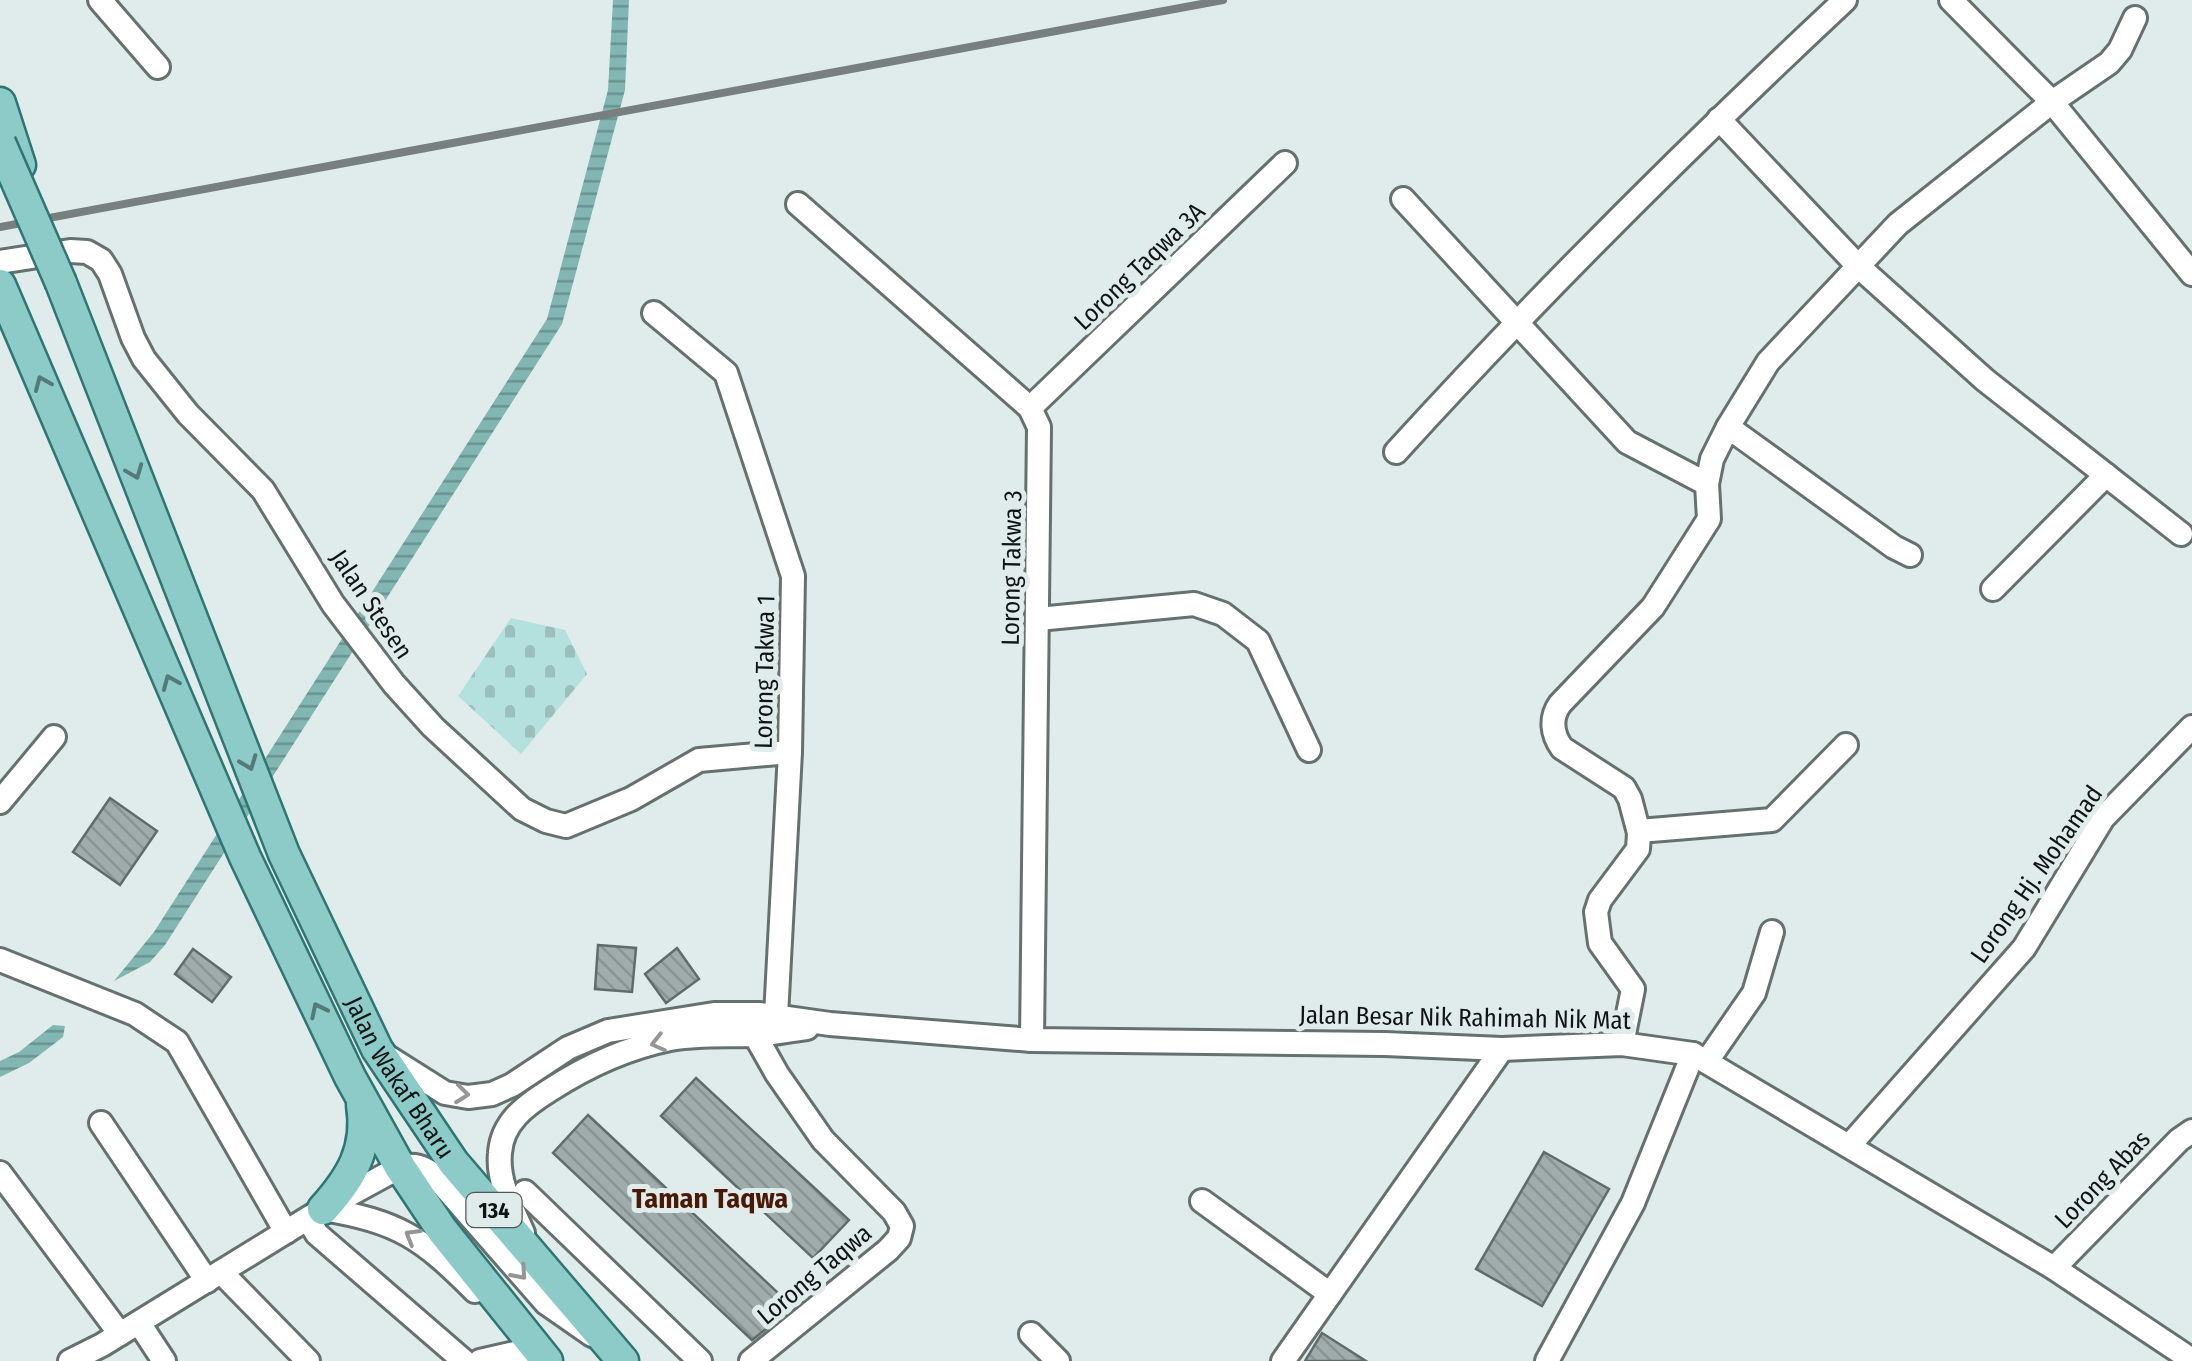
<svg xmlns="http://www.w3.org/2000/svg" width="2192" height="1361" font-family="'Fira Sans Condensed',sans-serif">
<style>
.cemetery{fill:url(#cemetery-stones)}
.water{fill:url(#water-rules)}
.building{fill:url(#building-back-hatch);stroke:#606c6b;stroke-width:2.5}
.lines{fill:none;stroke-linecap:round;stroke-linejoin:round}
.minor-casing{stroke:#65706f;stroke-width:28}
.major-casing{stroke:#2f7572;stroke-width:35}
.minor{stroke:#fff;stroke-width:22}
.major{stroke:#8ccbc8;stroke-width:30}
.rail{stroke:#77807f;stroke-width:8}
.major-bridge-casing{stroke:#2f7572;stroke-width:35;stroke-linecap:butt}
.major-bridge{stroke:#8ccbc8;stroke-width:30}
.oneway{stroke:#547977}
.oneway2{stroke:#939695}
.labels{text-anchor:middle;stroke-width:10;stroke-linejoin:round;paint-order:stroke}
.shield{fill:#dfeceb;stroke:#4e5654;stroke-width:2.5}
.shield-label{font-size:22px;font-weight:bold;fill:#101514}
.street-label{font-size:25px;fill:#101514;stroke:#dfeceb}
.neighbourhood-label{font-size:28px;font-weight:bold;fill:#4a1905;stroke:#dfeceb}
</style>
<defs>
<pattern id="cemetery-stones" width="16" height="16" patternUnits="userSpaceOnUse" patternTransform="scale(2.5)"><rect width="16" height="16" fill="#b4e0dd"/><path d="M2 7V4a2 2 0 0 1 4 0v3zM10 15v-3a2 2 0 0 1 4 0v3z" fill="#9abfbd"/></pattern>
<pattern id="water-rules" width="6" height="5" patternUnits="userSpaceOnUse" patternTransform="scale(2.5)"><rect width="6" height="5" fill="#82b6b3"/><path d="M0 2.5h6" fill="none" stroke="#699390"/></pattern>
<pattern id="building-back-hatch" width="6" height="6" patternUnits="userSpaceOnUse" patternTransform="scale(2.5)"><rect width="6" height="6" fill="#a0acab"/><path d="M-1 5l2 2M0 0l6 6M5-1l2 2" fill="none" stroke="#899392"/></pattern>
</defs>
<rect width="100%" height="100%" fill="#dfeceb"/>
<polygon class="cemetery" points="511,618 565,630 587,674 521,754 458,696"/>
<g class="water">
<polygon points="613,0 629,0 625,90 562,324 165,945 150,962 114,981 154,932 547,319 608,90"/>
<polygon points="53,1025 65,1026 63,1037 29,1063 0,1077 0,1061 19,1052"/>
</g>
<g class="building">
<polygon points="110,798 157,831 120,885 73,852"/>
<polygon points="598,945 636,948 632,992 595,989"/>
<polygon points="677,948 699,979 666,1003 645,974"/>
<polygon points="193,949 231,977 212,1002 175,974"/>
<polygon points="696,1078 849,1220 813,1258 661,1116"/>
<polygon points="588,1115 792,1306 785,1314 752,1340 553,1153"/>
<polygon points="1544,1152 1609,1189 1542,1306 1476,1269"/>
<polygon points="1322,1333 1366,1361 1305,1361"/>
</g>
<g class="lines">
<defs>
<g id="minor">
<polyline points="100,0 158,67"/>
<polyline points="1951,0 2052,102 2192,274"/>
<polyline points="1719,119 1858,266 1985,380 2181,534"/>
<path d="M1403,199l224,243 80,42 2,35 -56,88 -93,97c-10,14 -8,30 2,44l62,40 6,11 9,34 -1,16 -38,51 -4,12 4,31 33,46 -11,55"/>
<polyline points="798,204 1030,408 1039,427 1032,1040"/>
<polyline points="0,262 70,251 87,252 101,260 110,274 133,338 144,359 188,414 263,490 333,604 394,684 433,727 522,809 546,821 566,826 631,799 699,760 790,752"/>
<polyline points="654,313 726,373 793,576 790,752 776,1016"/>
<polyline points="1030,408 1285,163"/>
<polyline points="1728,427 1894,547 1910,555"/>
<path d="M1396,452c143,-157 294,-307 449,-452"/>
<polyline points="1707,484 1712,459 1728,427 1768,362 1898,224 2052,102 2109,63 2120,50 2135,18"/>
<polyline points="1993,589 2106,475"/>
<polyline points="1038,619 1194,604 1223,614 1258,641 1309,750"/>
<polyline points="0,802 54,737"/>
<polyline points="1639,831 1772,820 1846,745"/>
<polyline points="0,960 135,1014 177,1042 286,1232"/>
<polyline points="388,1057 445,1093 468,1097 492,1094 512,1085 568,1048 608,1031 714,1014 760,1014 830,1024 1032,1040 1385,1044 1502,1049 1622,1044 1693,1054 2054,1268 2192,1360"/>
<polyline points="1707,1061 1754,993 1772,932"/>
<polyline points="101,1123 207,1281"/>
<polyline points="1849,1146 2024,948 2103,818 2192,727"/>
<polyline points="0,1173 120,1334"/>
<polyline points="525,1192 700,1361"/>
<polyline points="1202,1201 1330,1294"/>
<path d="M323,1209c76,13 98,28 152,82"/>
<polyline points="308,1219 317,1234 464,1361"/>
<path d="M523,1233c-11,-25 -26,-52 -23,-80 2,-31 26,-48 50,-63 37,-24 76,-42 120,-51 28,-5 55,-3 84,-4 18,-1 35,-5 53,-7"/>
<polyline points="2054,1268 2179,1140 2192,1131"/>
<polyline points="221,1272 308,1361"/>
<polyline points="139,1323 164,1361"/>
<polyline points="1031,1334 1058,1361"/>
<path d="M70,1361l32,-16 221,-136 77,-42c14,-3 23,-1 35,9l111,127 46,32"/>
<polyline points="480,1361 536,1348"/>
<polyline points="751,1361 888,1250 899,1238 902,1226 894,1212 823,1140 777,1074 755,1035"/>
<polyline points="1283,1361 1502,1049"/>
<polyline points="1547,1361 1633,1203 1693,1054"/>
</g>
<g id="major">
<polyline points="0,103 20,165"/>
<path id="s1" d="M61,283l223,571 93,195 76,113 170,199"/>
<polyline points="0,285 245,857 350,1077 400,1167 442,1230 547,1361"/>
<path d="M323,1209c28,-31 46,-60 39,-104"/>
</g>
</defs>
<use href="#minor" class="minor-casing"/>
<use href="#major" class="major-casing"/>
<use href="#minor" class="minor"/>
<use href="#major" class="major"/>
<polyline class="rail" points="0,227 1223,0"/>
<defs>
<polyline id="major-bridge" points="0,143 61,283"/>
</defs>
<use href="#major-bridge" class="major-bridge-casing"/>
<use href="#major-bridge" class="major-bridge"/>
</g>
<defs><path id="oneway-chevron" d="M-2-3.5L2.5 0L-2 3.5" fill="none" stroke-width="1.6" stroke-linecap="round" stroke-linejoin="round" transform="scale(2.5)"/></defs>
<g class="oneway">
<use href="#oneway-chevron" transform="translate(42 383) rotate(-113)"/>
<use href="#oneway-chevron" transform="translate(135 472) rotate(68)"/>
<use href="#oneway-chevron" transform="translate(170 682) rotate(-113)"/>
<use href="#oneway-chevron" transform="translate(249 763) rotate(69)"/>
<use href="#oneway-chevron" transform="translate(318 1010) rotate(-116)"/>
</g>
<g class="oneway2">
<use href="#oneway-chevron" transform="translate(658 1043) rotate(166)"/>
<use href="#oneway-chevron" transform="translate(462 1094) rotate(6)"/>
<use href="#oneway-chevron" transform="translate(412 1236) rotate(-149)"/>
<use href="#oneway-chevron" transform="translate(520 1273) rotate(49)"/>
</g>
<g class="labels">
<rect class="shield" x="466.5" y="1193" width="55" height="34" rx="8"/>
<g class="shield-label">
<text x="494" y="1218">134</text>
</g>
<g class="street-label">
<text transform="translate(1139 266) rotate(-44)" y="9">Lorong Taqwa 3A</text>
<text transform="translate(1011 568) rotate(-89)" y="9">Lorong Takwa 3</text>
<text transform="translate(372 604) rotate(56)" y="9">Jalan Stesen</text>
<text transform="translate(764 672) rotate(-89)" y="9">Lorong Takwa 1</text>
<text transform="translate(2036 874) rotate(-55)" y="9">Lorong Hj. Mohamad</text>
<text transform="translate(1465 1017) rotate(1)" y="9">Jalan Besar Nik Rahimah Nik Mat</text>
<text dy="9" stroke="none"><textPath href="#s1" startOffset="865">Jalan Wakaf Bharu</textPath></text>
<text transform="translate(2102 1179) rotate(-46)" y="9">Lorong Abas</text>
<text transform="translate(814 1274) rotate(-40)" y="9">Lorong Taqwa</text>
</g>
<g class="neighbourhood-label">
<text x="710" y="1208">Taman Taqwa</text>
</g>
</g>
</svg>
